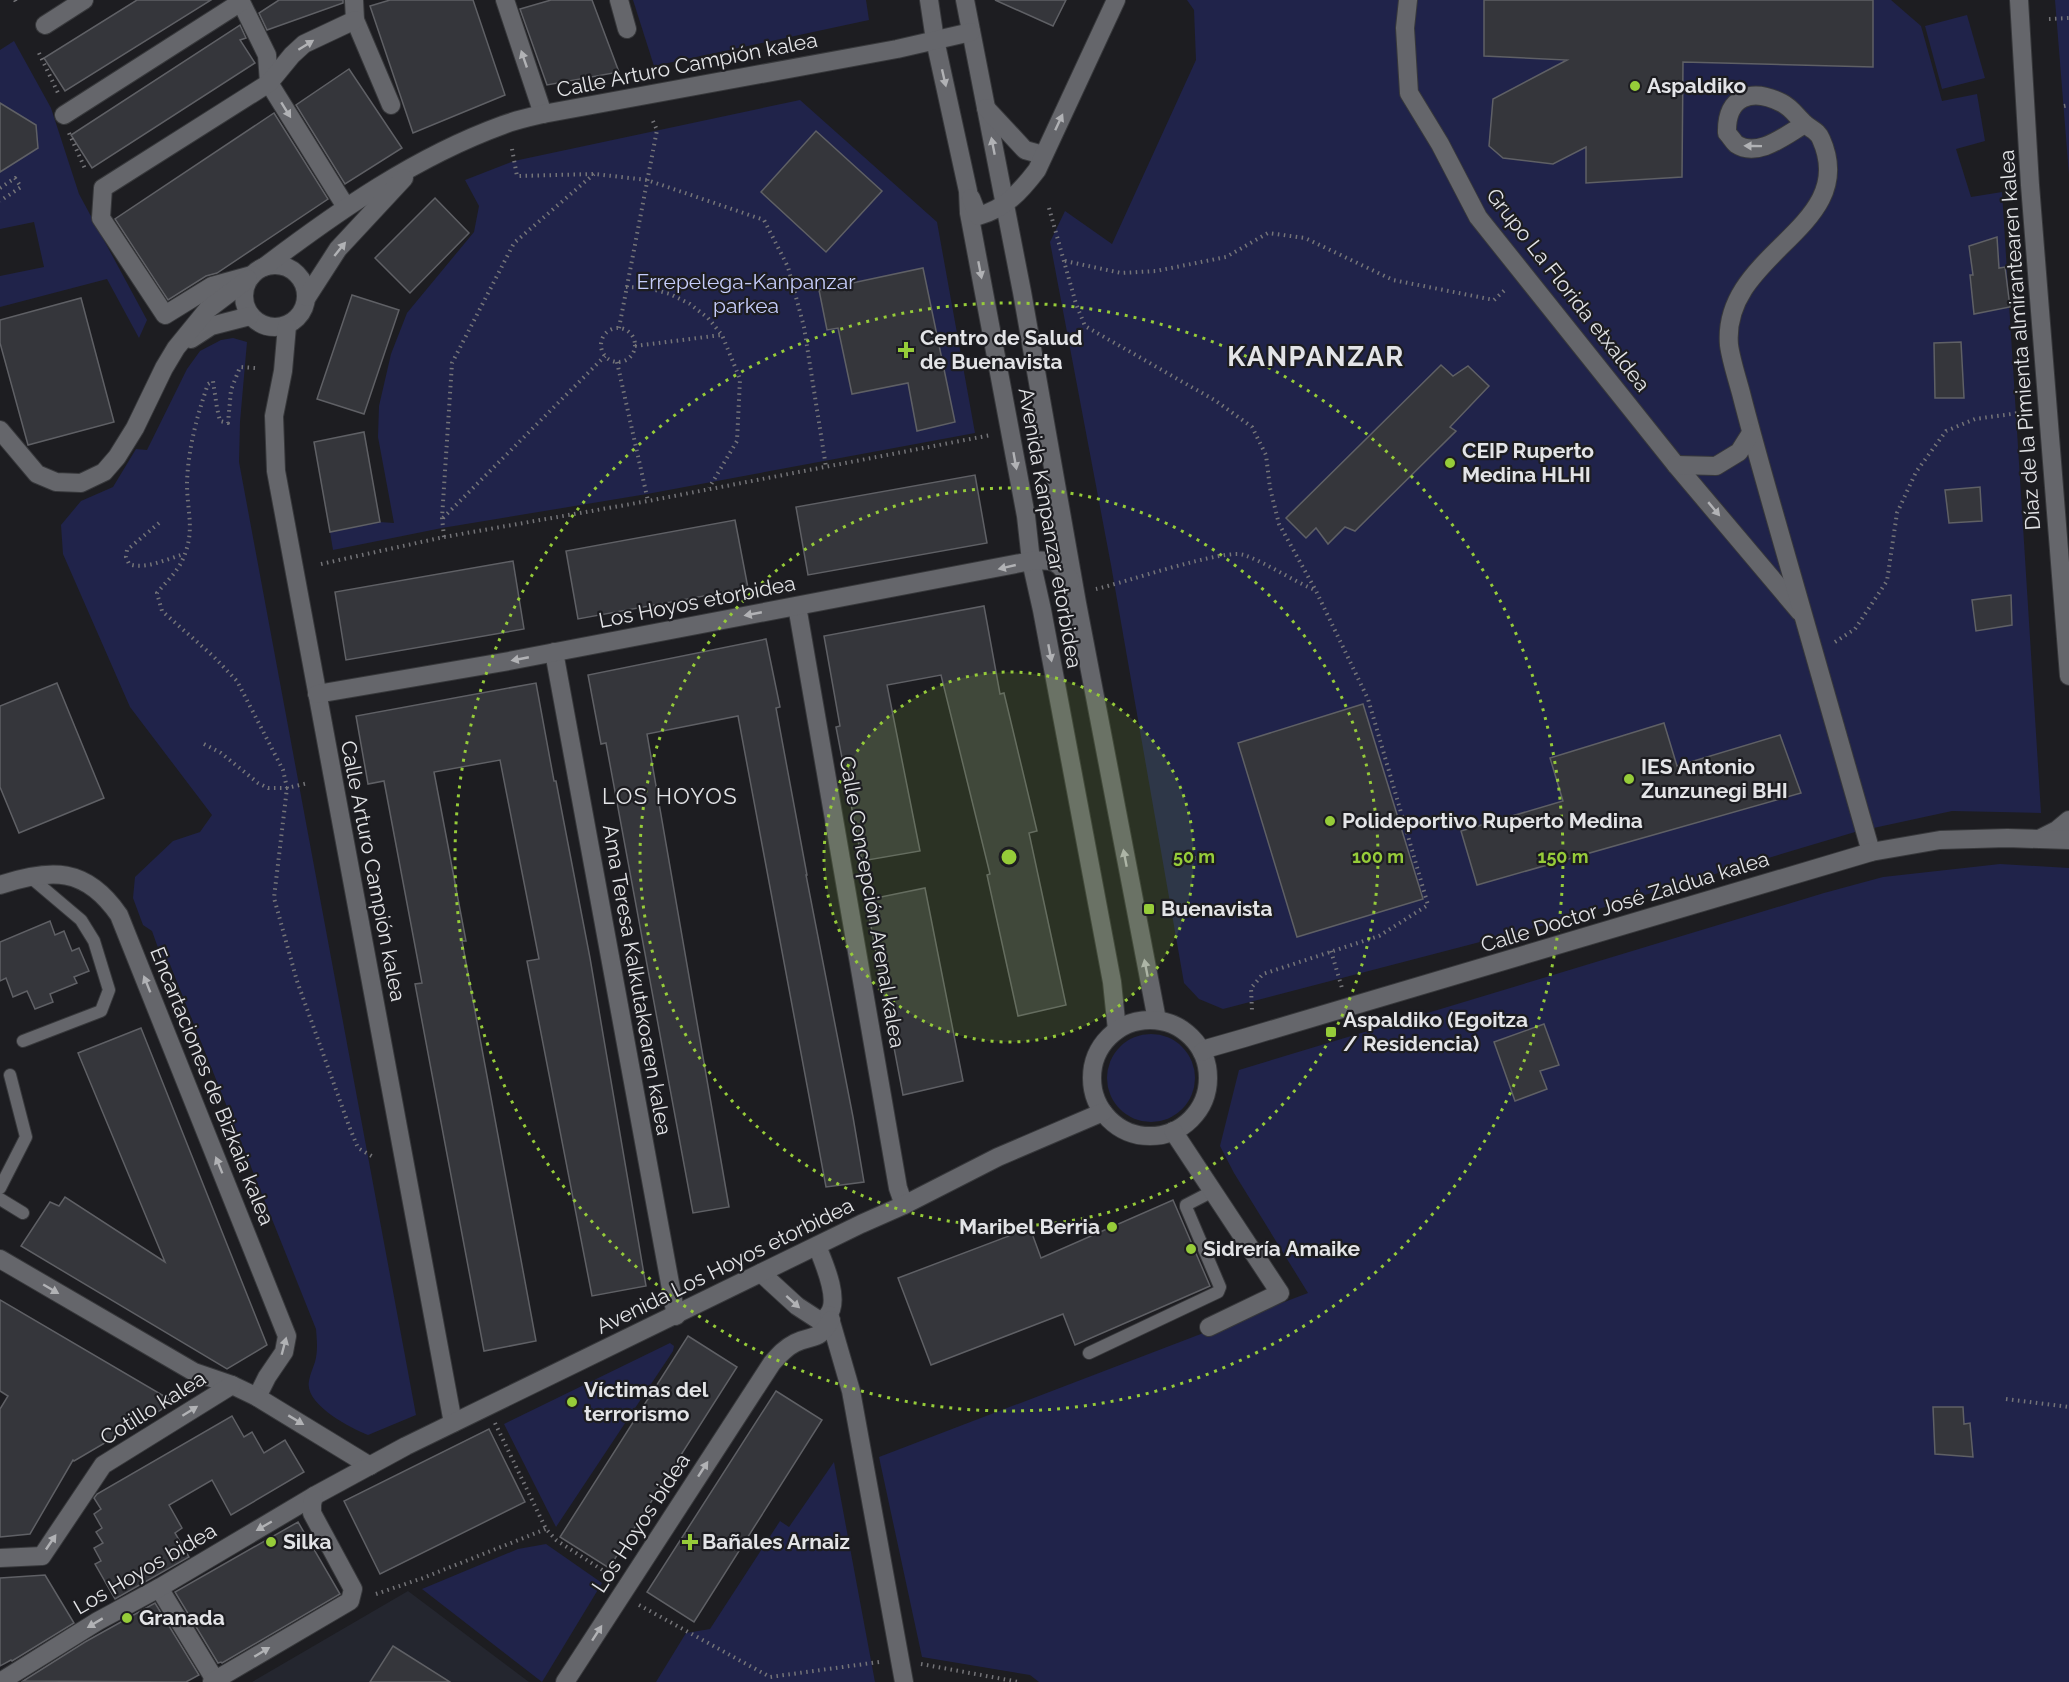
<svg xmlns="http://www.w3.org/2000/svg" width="2069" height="1682" font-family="Raleway,sans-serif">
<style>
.built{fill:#24262f}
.green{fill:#20234a}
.building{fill:#35363b;stroke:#5f6065;stroke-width:1.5}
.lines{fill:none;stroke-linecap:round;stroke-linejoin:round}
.lane-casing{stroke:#37383b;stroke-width:14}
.street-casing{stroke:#37383b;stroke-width:20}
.path{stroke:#747478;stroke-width:4;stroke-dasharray:1.5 4.5;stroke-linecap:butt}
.lane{stroke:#65666b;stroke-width:12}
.street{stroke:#65666b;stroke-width:18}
.oneway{fill:#b1b2b5}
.ring{fill:none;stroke:#96cc39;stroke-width:3;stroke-dasharray:3 6}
.poi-dot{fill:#96cc39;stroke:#1d1d21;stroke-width:2}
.labels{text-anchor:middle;stroke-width:4.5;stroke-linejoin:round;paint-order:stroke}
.street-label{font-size:21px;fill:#e3e4e7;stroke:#1d1d21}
.poi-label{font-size:21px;font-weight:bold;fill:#e3e4e7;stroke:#1d1d21;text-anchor:start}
.park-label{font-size:21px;fill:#c6cdfb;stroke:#1d1d21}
.neighbourhood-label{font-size:22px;letter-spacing:1.5px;fill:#e3e4e7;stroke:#1d1d21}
.district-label{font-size:27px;font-weight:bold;letter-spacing:1.5px;fill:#e3e4e7;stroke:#1d1d21}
.centre{fill:#96cc39;stroke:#1d1d21;stroke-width:3}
.ring-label{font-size:18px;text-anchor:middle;font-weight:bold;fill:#96cc39;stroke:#1d1d21;stroke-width:4.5;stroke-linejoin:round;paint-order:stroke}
</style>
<rect width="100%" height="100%" fill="#1d1d21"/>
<polygon class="built" points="408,1591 529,1682 252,1682"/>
<g class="green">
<polygon points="633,0 866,0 869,20 654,66"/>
<polygon points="1187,0 1891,0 1921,26 1942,101 1977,94 1985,141 1956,149 1971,197 2002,192 2041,813 1952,811 1855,832 1545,925 1223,1009 1199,999 1184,983 1111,565 1050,242 1065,211 1112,244 1196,60 1194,10"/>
<polygon points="2055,0 2069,0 2069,175"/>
<polygon points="1967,15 1985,78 1942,89 1925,26"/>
<polygon points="14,41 51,108 79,194 147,320 139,338 107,279 0,307 0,276 44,267 34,222 0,229 0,50"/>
<polygon points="800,100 937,222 975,433 647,494 442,528 333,550 330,532 380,522 394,523 378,437 379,406 391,354 407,313 474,232 479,206 465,180 514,161"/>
<path d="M233,338l14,4 -7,80 -1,40 177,953 -48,20c-18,-7 -64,-31 -59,-54 1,-7 4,-13 6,-19 3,-11 2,-21 1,-33l-147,-367 -7,-3 -10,-28 -9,-6 -10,-27 2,-21 38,-36 27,-9 12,-17 -82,-108 -67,-153 -2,-29 20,-24 32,-14 23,-38 11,1 40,-81 13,-18 21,-11z"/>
<polygon points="2000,864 2069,868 2069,1682 1039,1682 1030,1675 922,1657 879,1457 1308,1293 1234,1173 1220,1146 1239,1070 1824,893 1883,877"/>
<circle cx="1151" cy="1078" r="44"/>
<polygon points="670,1343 674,1346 673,1351 556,1527 504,1424"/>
<polygon points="834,1462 875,1682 656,1682 686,1633 710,1629 780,1521 789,1527"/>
<polygon points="546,1544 602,1583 542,1682 422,1589 518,1549"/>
</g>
<g class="building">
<polygon points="137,0 211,0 65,91 44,58"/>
<polygon points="279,0 343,0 343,3 267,30 259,13"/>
<polygon points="390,0 473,0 505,95 413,133 370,6"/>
<polygon points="551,0 592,0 619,72 547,85 520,9"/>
<polygon points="995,0 1066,0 1053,26"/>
<polygon points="1484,0 1873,0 1873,67 1683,62 1682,177 1586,183 1586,147 1553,164 1503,158 1489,146 1493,99 1567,60 1484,56"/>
<polygon points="240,25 246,38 240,40 255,63 92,168 71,135"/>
<polygon points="349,69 402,148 345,184 296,105"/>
<polygon points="0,103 36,125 38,148 0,172"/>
<polygon points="274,113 328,199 217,273 206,276 168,300 115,219"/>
<polygon points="816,131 882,191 826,252 761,192"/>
<polygon points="435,198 469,233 410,293 375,258"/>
<polygon points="1997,237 1999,268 2005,267 2010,307 1974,314 1970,275 1973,275 1969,246"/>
<polygon points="923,268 955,422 917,431 908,383 852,394 838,328 827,330 819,290"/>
<polygon points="352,295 399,310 364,414 317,399"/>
<polygon points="81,298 114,422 28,445 0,343 0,320"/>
<polygon points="1961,342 1964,398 1935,398 1934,343"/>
<polygon points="1441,365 1453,376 1468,366 1489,386 1450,427 1456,431 1355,531 1345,527 1328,544 1316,528 1306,538 1286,518"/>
<polygon points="364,432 380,522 330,532 314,442"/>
<polygon points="975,475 987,543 808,575 796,507"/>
<polygon points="1980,487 1982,521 1949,523 1945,490"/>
<polygon points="735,520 748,588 578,619 566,551"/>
<polygon points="513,561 524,629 346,660 335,592"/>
<polygon points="2011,595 2012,625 1976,631 1972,600"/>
<polygon points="984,606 1000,694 1004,693 1037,831 1029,833 1066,1005 1018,1016 987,875 990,874 941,675 887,685 920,851 862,861 836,727 840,726 824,636"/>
<polygon points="766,639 780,707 776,708 807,875 806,875 853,1117 864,1182 826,1187 738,716 647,734 729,1207 693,1213 606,743 601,744 588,675"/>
<polygon points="57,683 104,798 19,833 0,787 0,706"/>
<polygon points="536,683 554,781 556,781 590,958 646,1286 592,1296 527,961 539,959 500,760 434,772 466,941 462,941 536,1341 484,1351 415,984 422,983 384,781 368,784 356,716"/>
<polygon points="1363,704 1423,899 1297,937 1238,743"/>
<polygon points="1664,723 1677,766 1780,735 1801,793 1477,885 1461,831 1563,801 1550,758"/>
<polygon points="925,888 963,1081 903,1095 866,900"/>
<polygon points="50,921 55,935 64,931 72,951 79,948 89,971 74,977 77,983 50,994 53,1002 35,1009 27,991 13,997 6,978 0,981 0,942"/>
<polygon points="1544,1024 1559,1065 1540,1071 1547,1089 1515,1101 1494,1042"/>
<polygon points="141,1028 267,1345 227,1369 21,1246 50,1202 59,1206 65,1197 165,1262 78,1053"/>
<polygon points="1173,1200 1210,1286 1075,1345 1063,1314 931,1365 898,1278 1030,1228 1041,1258"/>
<polygon points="0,1300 169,1399 161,1410 74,1461 73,1460 30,1534 0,1537 0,1409 8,1396 0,1391"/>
<polygon points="688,1336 737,1367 609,1568 560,1537"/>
<polygon points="776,1391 822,1420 694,1622 647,1592"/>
<polygon points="1933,1407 1963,1407 1964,1424 1970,1423 1973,1457 1935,1454"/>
<polygon points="232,1416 244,1437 252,1432 264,1453 285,1440 304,1472 231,1515 212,1480 169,1505 182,1528 175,1533 189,1557 115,1599 95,1564 101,1561 94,1548 103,1543 96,1532 102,1528 94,1514 101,1509 94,1498 97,1494"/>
<polygon points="489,1429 525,1502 380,1574 344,1501"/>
<polygon points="298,1522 340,1594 222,1663 221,1662 218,1663 175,1592"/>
<polygon points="45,1575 74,1623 12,1661 11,1660 0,1666 0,1578"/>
<polygon points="155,1603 199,1675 186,1682 23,1681 85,1642"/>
<polygon points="393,1646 450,1682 370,1682"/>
</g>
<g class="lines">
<defs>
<g id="lane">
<polyline points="23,1041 101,1011 109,990 94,941 81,920 29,876"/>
<polyline points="0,1188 26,1137 10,1075"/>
<polyline points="0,1199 23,1213"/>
<polyline points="1089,1353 1218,1292 1220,1287 1186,1207 1186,1205 1213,1191"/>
</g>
<g id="street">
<polyline points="240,0 267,55 269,83 346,207"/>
<polyline points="354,0 355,20 391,105"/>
<polyline points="505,0 543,114"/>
<polyline points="619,0 627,29"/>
<polyline points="929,0 935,40 968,191 969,213 1026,516 1031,561 1042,610 1112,982 1117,1030"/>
<polyline points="965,0 1022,292 1077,603 1157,1020"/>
<polyline points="1408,0 1405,28 1409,93 1440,144 1478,217 1676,465 1800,612"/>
<polyline points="2019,0 2030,185 2069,676"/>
<polyline points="45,25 84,0"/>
<polyline points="986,108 1025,150 1043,155"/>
<polyline points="64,115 241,2"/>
<path d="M1805,124c-18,10 -47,35 -69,20 -3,-3 -6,-8 -9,-11 -1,-36 24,-46 55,-30 10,5 15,14 23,21 7,6 13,7 16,15 40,89 -100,113 -92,206 2,15 8,33 12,48 11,43 23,85 35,127 32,111 63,222 95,332"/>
<path d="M971,198l7,18c27,-7 43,-25 59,-46l79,-170"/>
<circle cx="275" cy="296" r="31"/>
<path d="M264,267c74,-56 151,-110 239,-142 13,-5 27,-8 40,-11l354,-65 74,-17"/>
<polyline points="252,275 212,286 165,315 101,218 103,188 269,83 292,55 304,44 355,20"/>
<polyline points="307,297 338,249 404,178"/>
<polyline points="287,326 283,371 274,416 276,471 453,1423"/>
<polyline points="191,339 211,326 250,316"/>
<polyline points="0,430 37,474 56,482 81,483 104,472 117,457 135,428 164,368 176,348 207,310 248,279"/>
<polyline points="1676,465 1716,466 1739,452 1751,433"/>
<polyline points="797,606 898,1188 904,1205"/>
<polyline points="554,652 676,1316"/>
<path d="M317,694l192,-33 522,-100c22,-2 28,0 40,20"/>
<polyline points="2041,838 2057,830 2069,820"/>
<path d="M0,885c51,-17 86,-18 119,30l168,421 -3,16 -17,25 -10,20"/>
<circle cx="1150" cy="1078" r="58"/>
<polyline points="1202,1052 1209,1048 1244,1038 1871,852 1940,840 2007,838 2069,840"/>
<polyline points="1173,1131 1280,1293 1209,1327"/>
<polyline points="0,1259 194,1372 232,1385 257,1397 370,1466"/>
<path d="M761,1273l36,33 23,15c3,-2 6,-3 8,-6 13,-15 -5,-54 -11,-69"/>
<polyline points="829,1315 851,1391 904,1682"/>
<polyline points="0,1558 42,1556 103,1465 232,1385"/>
<polyline points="159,1588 215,1680"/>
<polyline points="0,1682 98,1621 159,1588 314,1496 406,1446 861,1224 904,1205 998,1157 1103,1112"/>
<polyline points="212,1682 350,1601 353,1589 312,1513 312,1504 314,1496"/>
<path d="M565,1682l207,-319c7,-8 13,-15 23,-20 19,-9 23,-1 36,-23"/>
</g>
</defs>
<use href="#lane" class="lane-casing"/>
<use href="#street" class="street-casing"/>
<g class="path">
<polyline points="15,0 17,4"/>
<polyline points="2049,19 2069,18"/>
<polyline points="39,53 59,95"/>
<polyline points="2064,106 2069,105"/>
<polyline points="69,133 86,171"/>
<polyline points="512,149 517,176 595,174 647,180 764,220 788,267 804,327 826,467"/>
<polyline points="0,188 15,178 21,187 0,201"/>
<polyline points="1049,208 1076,304 1085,326 1216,401 1252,427 1266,455 1270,488 1279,524 1316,591 1368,699 1428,905 1379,936 1263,974 1251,988 1252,1011"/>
<polyline points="1065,261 1121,273 1156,271 1226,257 1268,233 1305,238 1393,280 1494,300 1507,288"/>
<polyline points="626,287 648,288 670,294 690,304 708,318 722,335 740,379 737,441 709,488"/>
<polyline points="619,328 657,130 653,121"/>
<circle cx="618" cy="345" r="17"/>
<polyline points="635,346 721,335"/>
<polyline points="617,362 648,501"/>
<path d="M255,368l-15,-1 -9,23 -3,33 -8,-2 -3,-13 -4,-27 -5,3c-11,32 -20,65 -21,99 0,30 9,48 -5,78 -5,11 -17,22 -25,32l5,18 51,45 24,25 46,89 4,18 -13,110 23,83 52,145 9,22 17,10"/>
<polyline points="443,518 605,356"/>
<path d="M159,523l-32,27 -1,7 3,7c16,6 38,-5 55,-10"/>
<polyline points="444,537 442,518 452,363 514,243 594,174"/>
<polyline points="321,564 444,537 648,501 991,435"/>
<path d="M1096,589c27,-6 129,-41 148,-34 23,8 47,25 71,35"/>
<polyline points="1835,642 1855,629 1887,581 1897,513 1916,472 1946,431 1975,419 2026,412"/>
<polyline points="204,744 221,753 258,783 268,788 287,788 308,783"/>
<polyline points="1331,951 1342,988"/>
<polyline points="2006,1399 2069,1407"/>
<polyline points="495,1423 546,1529 556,1540 610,1575"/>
<polyline points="376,1594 423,1578 546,1529"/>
<polyline points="639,1605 770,1677 879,1662"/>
<polyline points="921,1664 1019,1682"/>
</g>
<use href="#lane" class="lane"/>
<use href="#street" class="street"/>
</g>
<defs><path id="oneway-solid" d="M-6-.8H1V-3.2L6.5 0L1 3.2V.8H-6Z" transform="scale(1.5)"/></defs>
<g class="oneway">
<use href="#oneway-solid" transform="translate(306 45) rotate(-32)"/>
<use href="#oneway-solid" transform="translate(524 59) rotate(-109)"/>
<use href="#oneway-solid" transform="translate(944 78) rotate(77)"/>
<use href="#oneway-solid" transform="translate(286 110) rotate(58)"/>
<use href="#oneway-solid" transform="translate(1059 122) rotate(-65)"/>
<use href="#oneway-solid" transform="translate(993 146) rotate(-101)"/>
<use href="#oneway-solid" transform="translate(1753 146) rotate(-179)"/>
<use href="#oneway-solid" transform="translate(340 249) rotate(-51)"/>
<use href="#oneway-solid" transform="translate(980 270) rotate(79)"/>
<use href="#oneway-solid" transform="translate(1015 461) rotate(80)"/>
<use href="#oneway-solid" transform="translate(1714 509) rotate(50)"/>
<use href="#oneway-solid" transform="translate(1007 567) rotate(167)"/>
<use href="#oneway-solid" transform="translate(753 614) rotate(169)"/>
<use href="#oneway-solid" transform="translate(1050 653) rotate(79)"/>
<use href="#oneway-solid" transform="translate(520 659) rotate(169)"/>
<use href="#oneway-solid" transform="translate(1125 858) rotate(-101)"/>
<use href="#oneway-solid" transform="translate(1146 968) rotate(-101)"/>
<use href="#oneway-solid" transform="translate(147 984) rotate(-112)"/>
<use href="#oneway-solid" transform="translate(219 1165) rotate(-112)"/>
<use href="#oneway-solid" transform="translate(51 1289) rotate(30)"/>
<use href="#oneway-solid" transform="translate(793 1302) rotate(42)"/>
<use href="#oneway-solid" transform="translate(284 1346) rotate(-75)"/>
<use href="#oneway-solid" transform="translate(190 1411) rotate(-32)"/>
<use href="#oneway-solid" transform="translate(296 1420) rotate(31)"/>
<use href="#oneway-solid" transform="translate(703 1469) rotate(-57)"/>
<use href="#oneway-solid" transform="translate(264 1526) rotate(150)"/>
<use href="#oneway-solid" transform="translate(51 1542) rotate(-56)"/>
<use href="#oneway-solid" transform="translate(95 1623) rotate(149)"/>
<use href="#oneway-solid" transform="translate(597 1633) rotate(-57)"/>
<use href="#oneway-solid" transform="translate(262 1652) rotate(-31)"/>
</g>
<circle cx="1009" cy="857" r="185" fill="#96cc39" fill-opacity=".12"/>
<g class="ring">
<circle cx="1009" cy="857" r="185"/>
<circle cx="1009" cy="857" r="369"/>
<circle cx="1009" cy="857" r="554"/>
</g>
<g class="poi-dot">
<circle cx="1635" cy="86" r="6"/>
<path d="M903 341h6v6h6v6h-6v6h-6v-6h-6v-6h6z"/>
<circle cx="1450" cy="463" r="6"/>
<circle cx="1629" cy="779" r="6"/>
<circle cx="1330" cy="821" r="6"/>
<rect x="1143" y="903" width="12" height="12" rx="3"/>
<rect x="1325" y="1026" width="12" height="12" rx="3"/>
<circle cx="1112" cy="1227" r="6"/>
<circle cx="1191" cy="1249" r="6"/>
<circle cx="572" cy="1402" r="6"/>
<circle cx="271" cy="1542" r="6"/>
<path d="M687 1533h6v6h6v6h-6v6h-6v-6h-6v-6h6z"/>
<circle cx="127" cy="1618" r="6"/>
</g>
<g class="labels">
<g class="street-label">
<text transform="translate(687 65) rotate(-11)" y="7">Calle Arturo Campión kalea</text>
<text transform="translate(1568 290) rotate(52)" y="7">Grupo La Florida etxaldea</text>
<text transform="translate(2020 340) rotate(-94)" y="7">Díaz de la Pimienta almirantearen kalea</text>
<text transform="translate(1050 528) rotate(80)" y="7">Avenida Kanpanzar etorbidea</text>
<text transform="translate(697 602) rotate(-11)" y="7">Los Hoyos etorbidea</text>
<text transform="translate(373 871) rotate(79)" y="7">Calle Arturo Campión kalea</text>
<text transform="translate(872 902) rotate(80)" y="7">Calle Concepción Arenal kalea</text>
<text transform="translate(1625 902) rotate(-17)" y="7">Calle Doctor José Zaldua kalea</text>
<text transform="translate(637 980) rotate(80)" y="7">Ama Teresa Kalkutakoaren kalea</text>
<text transform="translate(212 1086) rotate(68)" y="7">Encartaciones de Bizkaia kalea</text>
<text transform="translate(725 1266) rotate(-26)" y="7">Avenida Los Hoyos etorbidea</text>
<text transform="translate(153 1408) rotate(-32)" y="7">Cotillo kalea</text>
<text transform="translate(641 1523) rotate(-57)" y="7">Los Hoyos bidea</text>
<text transform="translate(145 1569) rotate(-30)" y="7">Los Hoyos bidea</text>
</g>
<g class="poi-label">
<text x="1647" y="93">Aspaldiko</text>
<text x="920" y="345">Centro de Salud<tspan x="920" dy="24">de Buenavista</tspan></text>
<text x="1462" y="458">CEIP Ruperto<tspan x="1462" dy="24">Medina HLHI</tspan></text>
<text x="1641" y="774">IES Antonio<tspan x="1641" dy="24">Zunzunegi BHI</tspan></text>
<text x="1342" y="828">Polideportivo Ruperto Medina</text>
<text x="1161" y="916">Buenavista</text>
<text x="1343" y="1027">Aspaldiko (Egoitza<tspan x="1343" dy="24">/ Residencia)</tspan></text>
<text x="1100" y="1234" text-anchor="end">Maribel Berria</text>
<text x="1203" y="1256">Sidrería Amaike</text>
<text x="584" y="1397">Víctimas del<tspan x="584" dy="24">terrorismo</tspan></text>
<text x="283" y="1549">Silka</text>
<text x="702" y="1549">Bañales Arnaiz</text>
<text x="139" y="1625">Granada</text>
</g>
<g class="park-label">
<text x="746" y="289">Errepelega-Kanpanzar<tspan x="746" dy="24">parkea</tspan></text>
</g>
<g class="neighbourhood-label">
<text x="670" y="804">LOS HOYOS</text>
</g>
<g class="district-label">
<text x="1316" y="366">KANPANZAR</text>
</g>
</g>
<circle cx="1009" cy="857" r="9" class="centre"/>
<g class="ring-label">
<text x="1194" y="863">50 m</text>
<text x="1378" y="863">100 m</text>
<text x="1563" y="863">150 m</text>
</g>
</svg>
